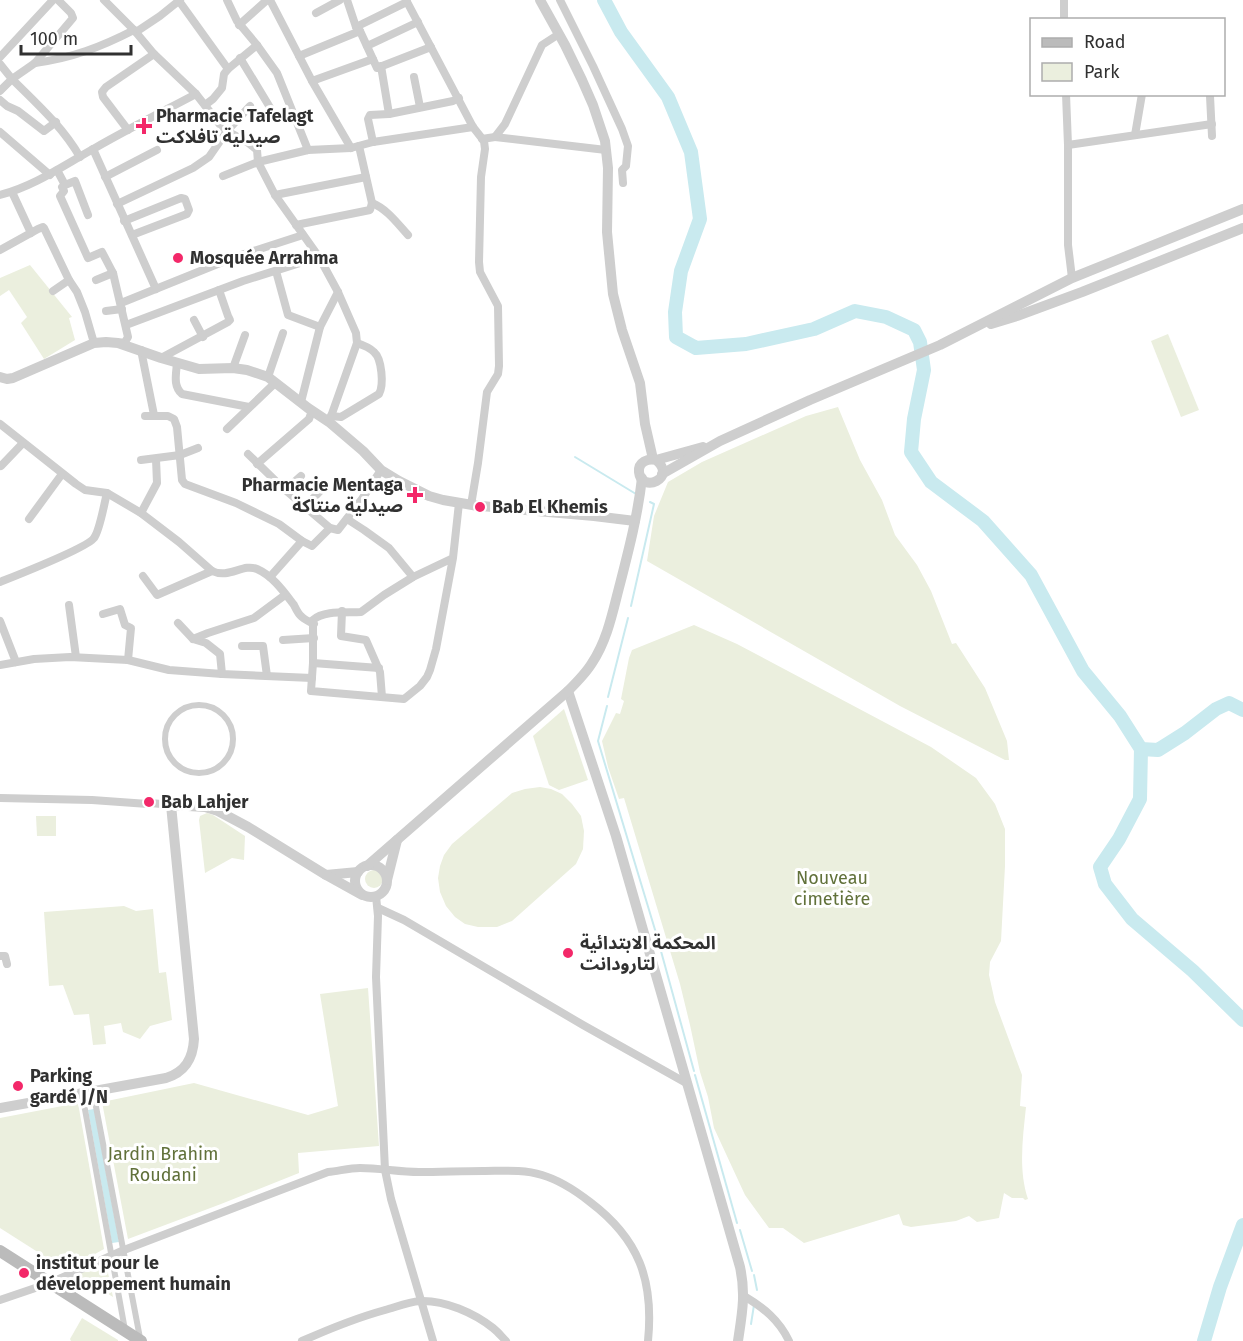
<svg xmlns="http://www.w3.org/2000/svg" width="1243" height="1341" font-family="'Fira Sans','Noto Sans Arabic',sans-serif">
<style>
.green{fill:#ebefde}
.water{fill:#c9eaef}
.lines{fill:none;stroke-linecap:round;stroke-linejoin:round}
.stream{stroke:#c9eaef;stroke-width:2}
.river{stroke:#c9eaef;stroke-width:14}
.pedestrian{stroke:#cecece;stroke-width:6}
.minor{stroke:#cecece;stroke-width:8}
.tertiary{stroke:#cecece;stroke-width:10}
.secondary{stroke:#bbb;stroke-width:12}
.poi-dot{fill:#f32869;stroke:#fff;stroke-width:2}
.labels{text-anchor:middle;stroke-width:6;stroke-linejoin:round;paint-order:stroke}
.poi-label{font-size:18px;font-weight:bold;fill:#313131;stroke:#fff;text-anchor:start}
.park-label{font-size:18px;fill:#61713a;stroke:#fff}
</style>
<rect width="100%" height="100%" fill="#fff"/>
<g class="green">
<polygon points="30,265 72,317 69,318 75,340 44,359 21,323 27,317 9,290 0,296 0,278"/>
<polygon points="1168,334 1199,410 1181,417 1151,341"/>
<polygon points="838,407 860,460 882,500 895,535 917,565 931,591 952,644 956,643 985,688 1007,741 1009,760 1005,760 900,706 647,561 654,516 668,482 702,462 806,416"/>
<path d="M694,625l43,19 194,103 45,31 19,26 10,25v37l-4,75 -11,21 -1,13 6,27 27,73 -2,31 6,1c-3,30 -8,62 2,92l-3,1 -2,-2h-11l-8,-5 -5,25 -22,4 -8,-6 -13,5 -45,6 -8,-2 -4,-11 -95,29 -21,-15h-14l-24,-33 -31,-67 -6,-31 -8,-25 -10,-47 -10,-41 -56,-186 -5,1 -11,-32 -6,-26 14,-28 4,1 4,-13 -3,-2 8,-41 3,-8z"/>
<polygon points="564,709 588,780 559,790 549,785 533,736"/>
<polygon points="540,787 551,789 562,794 572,804 581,816 584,831 583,849 576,864 512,921 497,927 478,927 465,924 455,917 446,906 440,892 438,878 440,866 444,855 452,844 512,793 525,789"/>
<polygon points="207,813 213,815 245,836 244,860 232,858 205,873 199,820 200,816"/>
<polygon points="36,816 56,816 56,836 37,836"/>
<circle cx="374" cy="879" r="9"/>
<polygon points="124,906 136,911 153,909 159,973 166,972 172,1020 150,1026 140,1039 123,1032 121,1023 104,1026 106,1044 93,1045 89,1014 74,1015 63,985 49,986 44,912"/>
<polygon points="368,988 379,1146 298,1153 299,1173 221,1204 128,1239 102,1102 194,1083 308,1115 338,1106 320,994"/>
<polygon points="78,1103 104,1249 66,1270 0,1228 0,1118"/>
<polygon points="106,1263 113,1297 77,1275"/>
<polygon points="82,1318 118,1340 118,1341 71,1341 70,1339"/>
</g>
<polygon class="water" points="94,1109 119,1242 112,1243 88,1110"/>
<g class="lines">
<g class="stream">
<polyline points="575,457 636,494"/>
<polyline points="631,606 654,504 650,502"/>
<polyline points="608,697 628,618"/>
<polyline points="607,706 598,741 656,933 694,1071"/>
<polyline points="695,1075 737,1223"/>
<polyline points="740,1230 752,1271"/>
<polyline points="754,1275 757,1290"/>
<polyline points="751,1324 754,1305"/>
</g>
<g class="river">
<polyline points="604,0 621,32 668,97 691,152 700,219 681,271 675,312 676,337 696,348 746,344 814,329 855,311 886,317 914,330 920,342 924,370 914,419 911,452 931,482 983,521 1031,575 1083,671 1120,716 1141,749 1140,799 1119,839 1100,867 1105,884 1132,919 1193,971 1243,1020"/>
<polyline points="1141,749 1158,750 1185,733 1216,709 1229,703 1243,710"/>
<polyline points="1204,1341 1220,1287 1243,1225"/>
</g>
<g class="pedestrian">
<circle cx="199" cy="739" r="34"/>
<polyline points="93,1091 140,1338"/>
<polyline points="82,1093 125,1330"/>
</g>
<g class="minor">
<path d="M58,0l13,13 2,5 -38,45 -23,16c25,25 50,47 68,78"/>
<polyline points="104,0 134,30 154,54 196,94 221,126 227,131 247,142 257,150 258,162 275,195 319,257 338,292 356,333 357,343 329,422"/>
<polyline points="227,0 237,21 257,45 277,73 308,150"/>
<polyline points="270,0 312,81 351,148"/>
<polyline points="347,0 356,27 360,31 377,68 431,47"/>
<polyline points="406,0 473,127 484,141 485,149 481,177 479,262 480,272 498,306 499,366 498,374 487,392 478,463 471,505"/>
<polyline points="560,0 593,66 622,129 628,146 626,166 622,170 623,183"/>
<polyline points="1064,0 1064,20"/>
<polyline points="179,1 228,69"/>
<polyline points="316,13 340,0"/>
<polyline points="239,25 267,0"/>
<polyline points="356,27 407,2"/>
<polyline points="136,32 160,16 180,0"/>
<polyline points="367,46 418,22"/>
<polyline points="299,56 360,31"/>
<polyline points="0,57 53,0"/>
<polyline points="240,58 277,119"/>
<path d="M35,63c37,-5 66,-16 99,-33"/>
<polyline points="0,64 12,79 0,91"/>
<polyline points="381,66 389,114"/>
<polyline points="414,77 420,107"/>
<polyline points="312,81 373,59"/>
<polyline points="1066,94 1068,145 1068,245 1072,278"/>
<polyline points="1210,96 1212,136"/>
<polyline points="0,100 7,106 18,111 44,131 56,122"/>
<polyline points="205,105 213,99 222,88 224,74 228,69 257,45"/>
<polyline points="128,130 103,97 102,92 106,87 154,54"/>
<polyline points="0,132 50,175"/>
<polyline points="1135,135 1142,94"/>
<polyline points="495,137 606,150"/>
<polyline points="482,139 495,137 505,124 542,45 559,34"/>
<polyline points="373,142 368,119 370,115 389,114 453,101 459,98"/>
<polyline points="1068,145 1212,124"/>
<polyline points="93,149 156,289"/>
<polyline points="57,170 65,185 75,181 88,215"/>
<polyline points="223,176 258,162 308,150 351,148 373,142 473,127"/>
<polyline points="105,177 157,150"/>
<polyline points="65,185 62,187 64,191 60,196 88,258 102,252 113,273 128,337 125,342 118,343"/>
<polyline points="12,192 31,233"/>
<path d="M0,195c35,-9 64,-30 95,-47 33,-19 67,-36 101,-54"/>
<polyline points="275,195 366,177"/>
<path d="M372,203c15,6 25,20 36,32"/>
<polyline points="117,204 193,168 209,157 227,131 250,106"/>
<polyline points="124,221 181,198 185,199 189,210 187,214 132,235"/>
<polyline points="296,225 370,210 372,203 359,146"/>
<polyline points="0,250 38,229 43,227 44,228 69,280 77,292 85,312 94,343"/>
<polyline points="276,271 288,315 320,327"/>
<polyline points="96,280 113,273"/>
<polyline points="53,291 69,280"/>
<polyline points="121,303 235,257 303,235"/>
<polyline points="106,311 122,309"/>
<polyline points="194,320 203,337"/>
<polyline points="126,325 243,281 319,257"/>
<polyline points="141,350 154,415"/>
<polyline points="161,358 228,322 230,320 228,316 219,290"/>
<path d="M177,363c-1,12 -4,23 5,31l67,13"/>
<polyline points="233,368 245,335"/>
<polyline points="268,377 283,333"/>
<polyline points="301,402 320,327 338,292"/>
<polyline points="145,416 168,416 174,419 177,427 182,480 185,484 236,503 279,524 302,541 312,546 330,528"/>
<path d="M331,416l10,1 38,-23c5,-9 3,-35 -5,-42 -4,-4 -11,-7 -17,-9"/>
<path d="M0,424l76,60 9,6 22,3 34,20 38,29 33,29c17,8 31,-8 45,-2 16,7 27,23 37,36 2,4 4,9 8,12 3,3 8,5 12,7"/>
<polyline points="227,429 275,383"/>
<polyline points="248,454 283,488 330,528 338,530 362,499 381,470"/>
<polyline points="141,460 180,455 198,448"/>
<polyline points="257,464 309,419 312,411"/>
<polyline points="1,466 23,443"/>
<polyline points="283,488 292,484 301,476"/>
<polyline points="306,506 322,489"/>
<polyline points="141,513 157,483 156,459"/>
<polyline points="29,519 62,474"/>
<polyline points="347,519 364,530 389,548 413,577"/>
<path d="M453,558l-17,91 -6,21 -3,7 -7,9 -16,13 -93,-8 2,-28v-43c11,-10 34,-7 48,-8l23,-17 29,-18 40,-19 6,-55"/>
<polyline points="143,576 157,595 212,571"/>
<polyline points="270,577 302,541"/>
<path d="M0,582c15,-6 87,-34 94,-44 6,-8 10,-34 13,-45"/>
<polyline points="69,605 76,657"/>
<polyline points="342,611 341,636 366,640 380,672 382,697"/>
<polyline points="103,614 120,609 125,625 131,628 128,660"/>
<polyline points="0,621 16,662"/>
<polyline points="178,623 193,639 206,643 220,654 222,674"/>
<polyline points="193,639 208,633 254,618 285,595"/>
<polyline points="283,640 314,638"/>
<polyline points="242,646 263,646 267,676"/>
<polyline points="313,663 379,668"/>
<polyline points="0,665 34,659 70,657 128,660 169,670 222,674 312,678"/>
<polyline points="0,798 92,800 148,804"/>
<polyline points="151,803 171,805"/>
<polyline points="376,896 378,916 376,977 385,1170 391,1199 433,1341"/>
<polyline points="378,908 404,920 583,1025 688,1084"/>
<polyline points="0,956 5,956 7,964"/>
<path d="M744,1296c20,12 35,24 45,45"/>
<path d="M0,1300l50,-17 74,-33 204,-78c11,-1 21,-4 32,-4 20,0 39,4 59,4 21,0 43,-1 64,-1 19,0 40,-2 59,4 17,5 34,16 48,27 49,37 64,78 58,139"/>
<path d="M302,1341c27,-12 54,-23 83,-31 11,-3 23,-8 35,-9 25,-1 54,12 73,27 5,4 9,9 13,13"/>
</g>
<g class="tertiary">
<polyline points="540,0 565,45 582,80 593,105 605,141 608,168 607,232 613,294 622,330 640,383 645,424 653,459"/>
<polyline points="991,324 1017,316 1082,292 1243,228"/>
<polyline points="0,377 7,379 13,378 94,343 106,342 118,343 161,358 199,369 233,368 247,370 268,377 308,408 329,422 363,451 381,470 399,481 429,496 443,500 478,506"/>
<path d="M656,460c22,18 -15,34 -17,12 -1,-10 9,-14 17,-12l47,-13"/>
<polyline points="662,474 720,441 810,400 940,345 1072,278 1243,209"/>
<polyline points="481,506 594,516 635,521"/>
<path d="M568,691l48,145 124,431c6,27 2,47 -2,74"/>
<circle cx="371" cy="881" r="16"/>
<path d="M367,866l201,-175c9,-9 18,-18 24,-28 16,-24 21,-53 28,-79 9,-35 18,-70 22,-106"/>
<polyline points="326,875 358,872"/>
<polyline points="387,880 397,840"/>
<path d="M0,1108l166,-30c19,-6 27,-19 28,-39l-23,-234 34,2 13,4 30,16 78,48 36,20"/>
</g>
<polyline class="secondary" points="0,1251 141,1341"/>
</g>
<g class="poi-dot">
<path d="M141 117h6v6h6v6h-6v6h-6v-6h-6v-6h6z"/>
<circle cx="178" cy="258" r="6"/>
<path d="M412 486h6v6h6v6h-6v6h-6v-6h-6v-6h6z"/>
<circle cx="480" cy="507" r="6"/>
<circle cx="149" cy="802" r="6"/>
<circle cx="568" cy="953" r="6"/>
<circle cx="18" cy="1086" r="6"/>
<circle cx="24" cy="1273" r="6"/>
</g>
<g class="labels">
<g class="poi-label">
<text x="156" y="122">Pharmacie Tafelagt<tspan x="156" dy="21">صيدلية تافلاكت</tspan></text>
<text x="190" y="264">Mosquée Arrahma</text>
<text x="403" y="491" text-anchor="end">Pharmacie Mentaga<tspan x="403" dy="21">صيدلية منتاكة</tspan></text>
<text x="492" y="513">Bab El Khemis</text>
<text x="161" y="808">Bab Lahjer</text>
<text x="580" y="949">المحكمة الابتدائية<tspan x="580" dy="21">لتارودانت</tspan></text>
<text x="30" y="1082">Parking<tspan x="30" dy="21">gardé J/N</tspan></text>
<text x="36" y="1269">institut pour le<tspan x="36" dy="21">développement humain</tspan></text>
</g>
<g class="park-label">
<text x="832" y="884">Nouveau<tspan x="832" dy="21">cimetière</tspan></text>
<text x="163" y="1160">Jardin Brahim<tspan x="163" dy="21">Roudani</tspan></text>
</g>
</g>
<rect x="1030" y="18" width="195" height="78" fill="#ffffff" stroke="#adadad" stroke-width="1.5"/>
<rect x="1042" y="38" width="30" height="9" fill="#bbbbbb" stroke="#adadad" stroke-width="1.5"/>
<text x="1084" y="48" font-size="18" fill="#313131">Road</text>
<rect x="1042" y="63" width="30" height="18" fill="#ebefde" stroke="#adadad" stroke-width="1.5"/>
<text x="1084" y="78" font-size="18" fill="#313131">Park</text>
<path d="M21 45v9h110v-9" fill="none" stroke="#313131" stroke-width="3"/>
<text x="30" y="45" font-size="18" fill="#313131" stroke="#ffffff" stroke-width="4.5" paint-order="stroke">100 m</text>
</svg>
